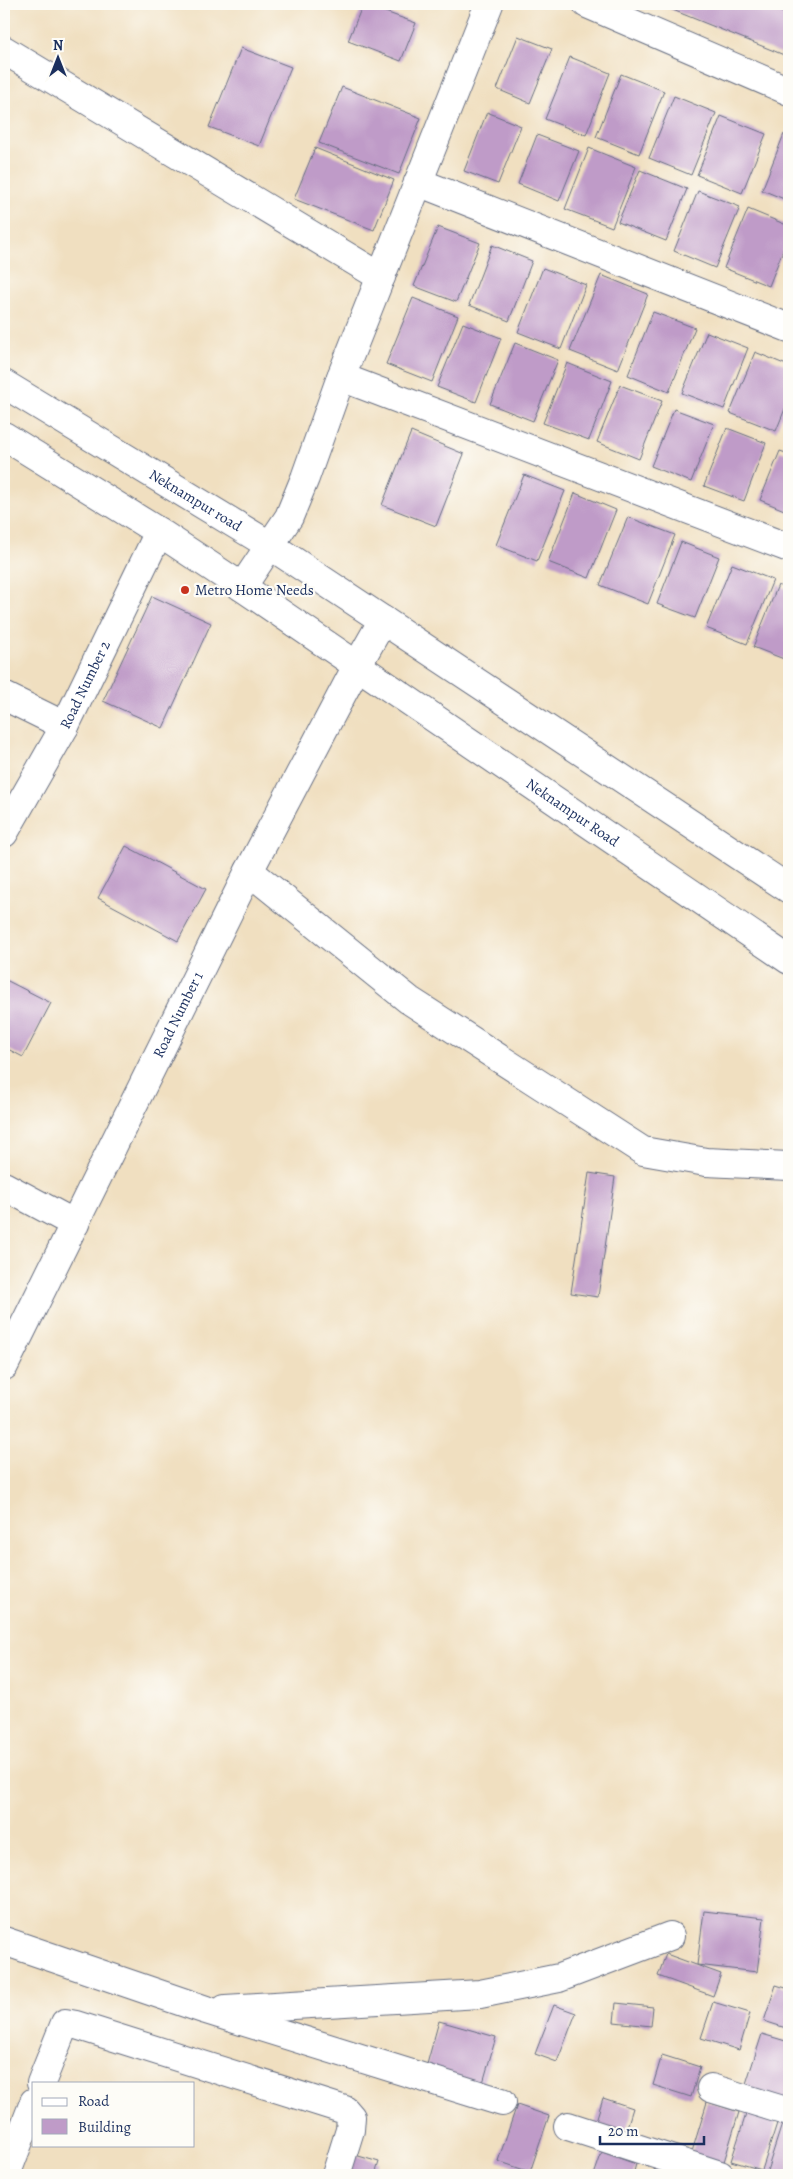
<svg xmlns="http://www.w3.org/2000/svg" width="793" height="2179" font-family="Alegreya,serif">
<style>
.building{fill:#bf9bc8}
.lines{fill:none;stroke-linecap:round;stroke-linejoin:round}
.street-casing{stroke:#666d80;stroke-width:30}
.secondary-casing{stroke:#666d80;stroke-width:30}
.street{stroke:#fff;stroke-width:28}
.secondary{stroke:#fff;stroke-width:28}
.poi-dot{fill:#c8321e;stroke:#fdfcf7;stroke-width:2}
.labels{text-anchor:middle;stroke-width:4.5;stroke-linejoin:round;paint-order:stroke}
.street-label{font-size:15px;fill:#1b2f5e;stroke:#fdfcf7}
.poi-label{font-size:15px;fill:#1b2f5e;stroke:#fdfcf7;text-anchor:start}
</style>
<rect width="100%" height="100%" fill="#fdfcf7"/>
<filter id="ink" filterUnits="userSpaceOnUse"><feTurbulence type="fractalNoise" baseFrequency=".02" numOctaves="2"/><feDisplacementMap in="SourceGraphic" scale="10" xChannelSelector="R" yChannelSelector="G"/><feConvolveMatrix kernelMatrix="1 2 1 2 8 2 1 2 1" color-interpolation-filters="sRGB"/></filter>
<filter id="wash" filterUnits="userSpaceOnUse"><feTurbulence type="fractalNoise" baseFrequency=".0096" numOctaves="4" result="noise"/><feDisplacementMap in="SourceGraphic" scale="20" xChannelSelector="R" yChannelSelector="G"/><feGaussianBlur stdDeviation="1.12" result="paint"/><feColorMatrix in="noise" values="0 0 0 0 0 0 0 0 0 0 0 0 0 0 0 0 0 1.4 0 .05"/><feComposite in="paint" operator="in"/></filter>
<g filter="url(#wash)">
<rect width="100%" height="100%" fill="#f0dfc0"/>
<g id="blocks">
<g class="building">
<polygon points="363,4 416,23 401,61 348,41"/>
<polygon points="658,4 761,4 789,15 789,57"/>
<polygon points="518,36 552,49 530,103 497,89"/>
<polygon points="241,48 291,67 259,146 209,127"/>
<polygon points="570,57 610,73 586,135 545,119"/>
<polygon points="621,74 664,91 639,154 596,137"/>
<polygon points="342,87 421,118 399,174 319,143"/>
<polygon points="674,96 716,113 691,175 649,158"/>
<polygon points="487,112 521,126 498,184 464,171"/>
<polygon points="721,116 766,134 742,193 697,175"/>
<polygon points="784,134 789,136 789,201 762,190"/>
<polygon points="537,135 579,151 559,201 518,184"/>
<polygon points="315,148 394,180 374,230 294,199"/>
<polygon points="589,148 636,167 612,227 565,209"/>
<polygon points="640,170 687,189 666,241 618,222"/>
<polygon points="698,191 740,207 715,268 674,251"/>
<polygon points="748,209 789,226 789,235 769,286 724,268"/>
<polygon points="438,227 480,243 456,302 414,286"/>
<polygon points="492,245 532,261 509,321 469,305"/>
<polygon points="543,268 586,285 561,349 518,332"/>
<polygon points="601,275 648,294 618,370 570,351"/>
<polygon points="413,298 458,316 432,382 386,364"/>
<polygon points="653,312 695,328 669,392 628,375"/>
<polygon points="463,323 501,338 476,402 437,387"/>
<polygon points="707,332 748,348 724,409 682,393"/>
<polygon points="515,343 558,360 533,421 490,404"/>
<polygon points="755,352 789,366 789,399 776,431 730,413"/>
<polygon points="567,363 612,381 589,440 543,423"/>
<polygon points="620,385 662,401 639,459 597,442"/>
<polygon points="674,409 714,424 691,482 651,466"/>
<polygon points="727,428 766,443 744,501 704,486"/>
<polygon points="411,432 464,454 436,526 382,505"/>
<polygon points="780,451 789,454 789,512 760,500"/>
<polygon points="524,475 565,491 537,561 496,545"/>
<polygon points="575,493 616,510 589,578 548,562"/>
<polygon points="628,517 675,535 648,604 600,585"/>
<polygon points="681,542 719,557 695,618 657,604"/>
<polygon points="732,564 773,580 747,644 706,628"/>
<polygon points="778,585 789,590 789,661 753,647"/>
<polygon points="152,596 211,623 163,728 103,701"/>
<polygon points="126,846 206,889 178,941 98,898"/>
<polygon points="4,979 51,1003 23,1057 4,1047"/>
<polygon points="589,1173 615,1177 598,1297 571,1293"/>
<polygon points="704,1911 764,1918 757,1972 697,1965"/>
<polygon points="666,1954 721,1974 713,1996 658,1976"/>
<polygon points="776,1985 789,1989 789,2029 764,2021"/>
<polygon points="713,2002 750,2013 739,2050 701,2038"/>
<polygon points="616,2003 653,2007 651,2026 614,2022"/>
<polygon points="554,2005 576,2013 557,2062 535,2054"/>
<polygon points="439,2021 496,2037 481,2090 424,2075"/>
<polygon points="762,2034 789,2042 789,2108 743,2093"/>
<polygon points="662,2055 700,2067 691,2097 653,2085"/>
<polygon points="603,2098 633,2108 625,2134 595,2124"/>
<polygon points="707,2102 739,2112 723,2165 691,2155"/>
<polygon points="517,2105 549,2116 530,2172 498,2161"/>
<polygon points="748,2108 779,2117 762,2170 731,2161"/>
<polygon points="784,2118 789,2120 789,2175 769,2175 766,2174"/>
<polygon points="602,2152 636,2164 633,2175 594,2175"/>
<polygon points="355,2155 379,2162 375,2175 349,2175"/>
<polygon points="655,2169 673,2175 653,2175"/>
</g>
</g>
</g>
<g filter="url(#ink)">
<use href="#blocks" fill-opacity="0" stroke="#666d80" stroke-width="1"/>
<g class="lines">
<defs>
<g id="street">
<polyline points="587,4 789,91"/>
<polyline points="4,50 381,277"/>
<polyline points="418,182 789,328"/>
<polyline points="341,377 789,548"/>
<polyline points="242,587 289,517 305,478 341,377 489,4"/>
<polyline points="4,696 65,726"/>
<path id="s1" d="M4,833l61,-107 94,-194"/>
<polyline points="249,871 409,1000 643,1151 706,1162 789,1166"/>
<polyline points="4,1186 75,1224"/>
<path id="s2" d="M4,1366l245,-495 109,-207 25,-44"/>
<polyline points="4,1941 206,2010 502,2102"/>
<polyline points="225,2009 480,1994 559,1978 670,1936"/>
<polyline points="41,2083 65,2023 76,2025 345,2110 351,2117 350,2130 336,2175"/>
<polyline points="711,2088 789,2112"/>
<polyline points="568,2126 720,2175"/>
<polyline points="6,2175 34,2102"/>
</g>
<g id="secondary">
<path id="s3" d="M4,384l267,162 518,343"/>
<path id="s4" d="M4,436l155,96 83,55 547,373"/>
</g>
</defs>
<use href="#street" class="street-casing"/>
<use href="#secondary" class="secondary-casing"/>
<use href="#street" class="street"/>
<use href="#secondary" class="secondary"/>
</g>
</g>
<circle class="poi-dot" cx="185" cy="590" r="5"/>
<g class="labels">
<g class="street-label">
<text dy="5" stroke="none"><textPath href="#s3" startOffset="224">Neknampur road</textPath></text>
<text dy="5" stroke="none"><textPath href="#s1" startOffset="169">Road Number 2</textPath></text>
<text dy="5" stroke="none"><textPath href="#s4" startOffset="682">Neknampur Road</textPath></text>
<text dy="5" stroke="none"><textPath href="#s2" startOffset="392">Road Number 1</textPath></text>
</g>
<g class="poi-label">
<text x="195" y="595">Metro Home Needs</text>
</g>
</g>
<rect width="793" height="2179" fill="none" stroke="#fdfcf7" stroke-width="20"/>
<rect x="32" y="2082" width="162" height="65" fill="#fdfcf7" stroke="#a3aaba"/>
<rect x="42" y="2098" width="25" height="8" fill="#ffffff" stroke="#a3aaba"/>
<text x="78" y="2106" font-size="15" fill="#1b2f5e">Road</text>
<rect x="42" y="2119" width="25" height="15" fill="#bf9bc8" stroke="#a3aaba"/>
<text x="78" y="2132" font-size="15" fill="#1b2f5e">Building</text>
<g transform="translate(58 58)" stroke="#fdfcf7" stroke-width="4" paint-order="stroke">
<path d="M0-4L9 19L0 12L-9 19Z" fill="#1b2f5e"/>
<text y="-8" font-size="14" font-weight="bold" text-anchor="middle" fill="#1b2f5e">N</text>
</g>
<path d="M600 2136v8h104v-8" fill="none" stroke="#1b2f5e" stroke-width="2.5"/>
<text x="608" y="2136" font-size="15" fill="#1b2f5e" stroke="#fdfcf7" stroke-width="4" paint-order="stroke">20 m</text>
</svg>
